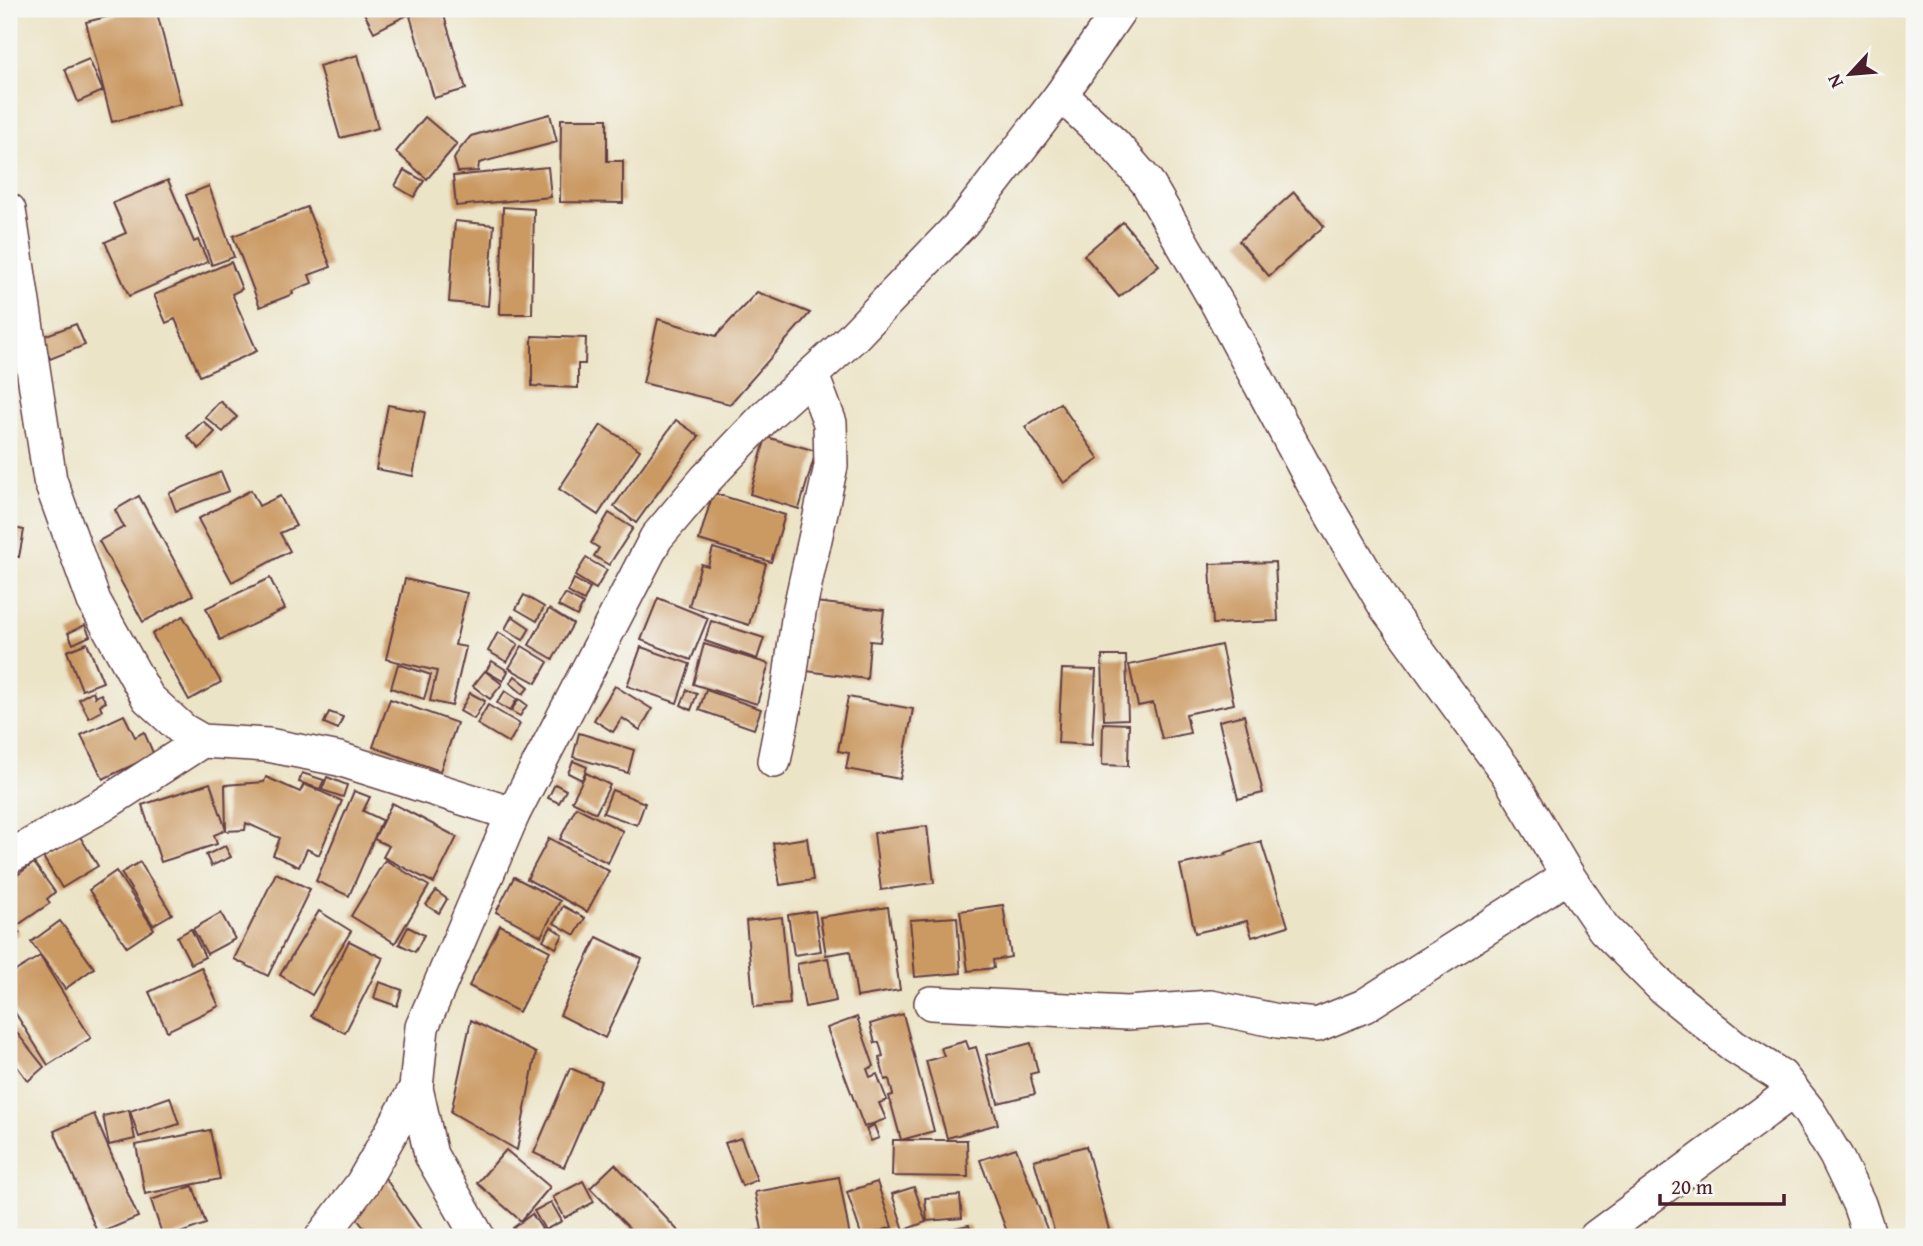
<svg xmlns="http://www.w3.org/2000/svg" width="1923" height="1246" font-family="'Gentium Book Plus',serif">
<style>
.building{fill:#cb9a64}
.lines{fill:none;stroke-linecap:round;stroke-linejoin:round}
.minor-casing{stroke:#623d42;stroke-width:36}
.minor{stroke:#fff;stroke-width:33}
</style>
<rect width="100%" height="100%" fill="#f6f6f2"/>
<filter id="ink" filterUnits="userSpaceOnUse"><feTurbulence type="fractalNoise" baseFrequency=".0143" numOctaves="2"/><feDisplacementMap in="SourceGraphic" scale="14" xChannelSelector="R" yChannelSelector="G"/><feConvolveMatrix kernelMatrix="1 2 1 2 8 2 1 2 1" color-interpolation-filters="sRGB"/></filter>
<filter id="wash" filterUnits="userSpaceOnUse"><feTurbulence type="fractalNoise" baseFrequency=".00686" numOctaves="4" result="noise"/><feDisplacementMap in="SourceGraphic" scale="28" xChannelSelector="R" yChannelSelector="G"/><feGaussianBlur stdDeviation="1.57" result="paint"/><feColorMatrix in="noise" values="0 0 0 0 0 0 0 0 0 0 0 0 0 0 0 0 0 1.4 0 .05"/><feComposite in="paint" operator="in"/></filter>
<g filter="url(#wash)">
<rect width="100%" height="100%" fill="#ece4c7"/>
<g id="blocks">
<g class="building">
<polygon points="138,9 156,9 181,104 112,122 86,22"/>
<polygon points="362,9 419,9 374,32"/>
<polygon points="433,9 442,9 466,89 434,98 410,16"/>
<polygon points="358,55 378,128 340,138 319,66"/>
<polygon points="89,59 103,91 78,102 65,69"/>
<polygon points="550,114 557,142 479,163 478,171 458,172 454,159 459,150 471,136"/>
<polygon points="425,117 457,144 427,179 396,152"/>
<polygon points="561,119 607,119 607,161 623,161 623,203 560,202"/>
<polygon points="548,167 551,197 456,206 453,176"/>
<polygon points="404,170 424,181 414,197 395,186"/>
<polygon points="168,180 194,242 198,240 208,262 129,296 105,242 126,233 113,203"/>
<polygon points="209,186 234,257 212,265 186,195"/>
<polygon points="1294,192 1324,226 1269,276 1239,241"/>
<polygon points="307,207 331,267 309,275 312,283 292,291 293,294 260,307 233,236"/>
<polygon points="503,207 534,209 532,314 500,314"/>
<polygon points="455,221 494,225 488,306 449,302"/>
<polygon points="1123,222 1159,265 1119,297 1084,255"/>
<polygon points="231,262 242,289 232,294 257,351 200,376 175,319 166,323 154,295"/>
<polygon points="757,292 810,313 730,404 643,383 658,319 716,336"/>
<polygon points="76,324 85,345 50,359 41,337"/>
<polygon points="532,336 586,338 585,364 578,364 578,388 532,386"/>
<polygon points="220,401 237,417 223,432 205,417"/>
<polygon points="1060,403 1099,459 1064,483 1025,427"/>
<polygon points="388,405 425,412 413,476 376,469"/>
<polygon points="676,420 699,436 636,523 614,506"/>
<polygon points="203,421 215,432 199,449 187,436"/>
<polygon points="601,425 640,450 598,515 559,489"/>
<polygon points="766,437 816,451 799,509 750,494"/>
<polygon points="221,472 229,491 176,511 169,493"/>
<polygon points="251,490 259,506 280,496 296,526 280,533 290,551 232,582 198,519"/>
<polygon points="713,493 785,515 771,562 699,540"/>
<polygon points="139,496 193,595 143,622 99,541 124,527 115,510"/>
<polygon points="609,513 633,528 609,565 594,556 599,548 591,543"/>
<polygon points="9,527 24,530 19,557 9,555"/>
<polygon points="713,548 766,564 749,625 689,606 701,564 708,566"/>
<polygon points="586,558 607,570 596,589 575,576"/>
<polygon points="1275,562 1278,621 1213,624 1210,564"/>
<polygon points="270,578 285,609 220,640 206,608"/>
<polygon points="405,579 467,593 455,645 466,647 452,706 430,701 437,671 386,659"/>
<polygon points="574,579 590,588 584,601 568,592"/>
<polygon points="565,594 583,604 577,616 558,606"/>
<polygon points="524,595 544,607 537,621 516,609"/>
<polygon points="658,598 708,618 691,660 641,640"/>
<polygon points="815,602 884,610 880,642 870,641 867,679 806,671"/>
<polygon points="549,609 573,624 553,659 529,645"/>
<polygon points="183,616 221,682 189,700 152,634"/>
<polygon points="512,616 530,628 523,640 505,629"/>
<polygon points="711,621 764,638 757,659 705,641"/>
<polygon points="85,625 90,636 73,644 68,633"/>
<polygon points="498,632 518,644 507,662 488,651"/>
<polygon points="87,643 103,682 82,690 67,651"/>
<polygon points="704,644 769,664 757,704 693,684"/>
<polygon points="1221,645 1234,704 1186,714 1190,733 1162,739 1153,703 1138,706 1129,665"/>
<polygon points="522,646 548,662 536,683 509,668"/>
<polygon points="641,647 690,664 677,703 627,686"/>
<polygon points="1102,656 1126,656 1128,719 1104,720"/>
<polygon points="492,661 508,671 503,681 486,671"/>
<polygon points="398,664 431,675 424,699 391,688"/>
<polygon points="1062,669 1096,670 1092,745 1058,743"/>
<polygon points="485,671 502,684 490,699 473,686"/>
<polygon points="515,676 529,687 523,694 510,683"/>
<polygon points="615,686 652,709 640,730 622,718 613,732 594,720"/>
<polygon points="687,690 697,694 691,710 681,705"/>
<polygon points="706,690 761,709 754,729 699,710"/>
<polygon points="93,691 95,697 101,694 106,702 100,705 102,711 89,718 79,699"/>
<polygon points="505,691 517,699 510,711 497,703"/>
<polygon points="470,693 485,701 474,719 460,711"/>
<polygon points="848,697 913,709 900,779 846,769 849,753 838,751"/>
<polygon points="390,699 457,723 440,771 373,747"/>
<polygon points="519,699 527,705 520,716 511,711"/>
<polygon points="488,705 520,724 509,743 477,724"/>
<polygon points="329,712 343,717 338,729 324,723"/>
<polygon points="124,715 135,737 144,732 154,755 103,779 81,735"/>
<polygon points="1244,715 1263,793 1238,799 1219,721"/>
<polygon points="1103,723 1129,724 1128,766 1102,765"/>
<polygon points="579,733 634,750 628,773 573,757"/>
<polygon points="573,761 587,767 582,780 568,773"/>
<polygon points="302,773 324,780 320,789 299,782"/>
<polygon points="586,773 610,785 596,813 572,801"/>
<polygon points="266,777 300,792 304,784 342,801 319,855 307,849 299,867 273,855 280,838 246,823 245,830 226,831 225,785 264,782"/>
<polygon points="327,777 347,785 343,797 322,790"/>
<polygon points="210,783 226,830 214,835 217,844 161,862 142,805"/>
<polygon points="555,784 566,790 559,803 548,798"/>
<polygon points="612,790 645,803 637,825 603,813"/>
<polygon points="354,791 370,797 363,811 382,820 349,896 316,881"/>
<polygon points="392,803 457,837 434,883 383,857 389,846 374,839"/>
<polygon points="576,807 623,831 608,863 560,839"/>
<polygon points="927,826 934,883 881,890 874,833"/>
<polygon points="79,835 98,866 62,888 43,857"/>
<polygon points="549,838 609,871 587,912 527,879"/>
<polygon points="807,838 813,880 780,885 773,843"/>
<polygon points="1261,841 1288,926 1252,937 1247,921 1195,933 1180,865 1226,855 1225,853"/>
<polygon points="225,846 231,857 211,866 206,855"/>
<polygon points="385,860 429,886 395,943 351,916"/>
<polygon points="140,862 172,914 153,925 121,873"/>
<polygon points="34,863 55,892 47,899 50,903 15,927 20,933 9,941 9,881"/>
<polygon points="116,871 154,929 127,947 89,890"/>
<polygon points="276,873 310,889 268,976 234,959"/>
<polygon points="514,877 560,901 541,936 496,912"/>
<polygon points="436,891 447,899 439,913 426,905"/>
<polygon points="1003,905 1011,957 993,960 994,968 968,971 960,911"/>
<polygon points="563,906 585,918 575,935 554,923"/>
<polygon points="888,907 900,990 857,997 850,951 826,955 820,917"/>
<polygon points="319,911 351,931 312,995 280,975"/>
<polygon points="815,911 821,951 794,955 788,915"/>
<polygon points="221,913 235,939 207,954 193,929"/>
<polygon points="782,917 790,1004 754,1007 746,921"/>
<polygon points="957,917 961,973 915,977 910,920"/>
<polygon points="60,921 94,968 65,989 31,942"/>
<polygon points="500,925 550,951 519,1012 469,986"/>
<polygon points="408,927 424,935 415,952 399,944"/>
<polygon points="551,927 563,935 556,948 543,940"/>
<polygon points="191,929 205,957 191,964 177,937"/>
<polygon points="597,937 642,959 605,1038 560,1015"/>
<polygon points="349,941 383,958 345,1033 311,1016"/>
<polygon points="40,956 91,1038 48,1065 9,1003 9,975"/>
<polygon points="828,958 836,1001 805,1007 797,964"/>
<polygon points="201,967 219,1006 167,1031 149,992"/>
<polygon points="379,982 402,990 397,1006 374,998"/>
<polygon points="903,1014 934,1131 901,1140 889,1096 893,1095 889,1079 885,1080 879,1057 883,1056 879,1042 875,1043 870,1024"/>
<polygon points="857,1017 874,1066 867,1069 870,1077 877,1074 887,1100 879,1103 886,1119 864,1127 827,1028"/>
<polygon points="471,1020 536,1053 517,1150 451,1112"/>
<polygon points="9,1023 44,1067 28,1081 9,1056"/>
<polygon points="966,1041 969,1049 976,1047 998,1124 947,1138 926,1061 944,1056 941,1048"/>
<polygon points="1031,1043 1038,1072 1030,1074 1035,1094 998,1103 986,1055"/>
<polygon points="570,1068 601,1081 564,1167 534,1153"/>
<polygon points="170,1097 179,1124 139,1137 130,1111"/>
<polygon points="129,1110 135,1139 109,1145 103,1116"/>
<polygon points="94,1114 138,1217 98,1234 54,1131"/>
<polygon points="874,1125 879,1138 871,1141 866,1129"/>
<polygon points="210,1130 220,1179 145,1194 136,1145"/>
<polygon points="741,1138 757,1180 742,1186 725,1143"/>
<polygon points="893,1140 967,1140 968,1177 892,1176"/>
<polygon points="1086,1146 1111,1237 1056,1237 1034,1160"/>
<polygon points="1016,1148 1050,1237 1009,1237 980,1160"/>
<polygon points="506,1150 550,1187 521,1221 477,1183"/>
<polygon points="615,1164 684,1237 638,1237 590,1188"/>
<polygon points="381,1172 426,1237 371,1237 351,1211"/>
<polygon points="839,1177 850,1237 752,1237 751,1232 762,1230 755,1192"/>
<polygon points="583,1181 594,1202 565,1218 553,1197"/>
<polygon points="877,1182 892,1227 862,1237 847,1192"/>
<polygon points="193,1186 206,1224 169,1237 163,1237 151,1200"/>
<polygon points="914,1187 926,1222 904,1230 892,1194"/>
<polygon points="960,1195 962,1218 927,1221 925,1198"/>
<polygon points="551,1202 562,1221 545,1230 534,1211"/>
<polygon points="532,1214 542,1229 530,1237 520,1237 513,1228"/>
<polygon points="969,1225 972,1237 924,1237 923,1235"/>
</g>
</g>
</g>
<g filter="url(#ink)">
<use href="#blocks" fill-opacity="0" stroke="#623d42" stroke-width="2"/>
<g class="lines">
<defs>
<g id="minor">
<polyline points="1061,95 1114,144 1147,182 1218,305 1314,485 1385,606 1507,773 1568,876 1604,929 1664,989 1734,1046 1781,1076 1808,1110 1836,1156 1859,1204 1870,1237"/>
<polyline points="9,210 50,480 94,601 148,698 183,730 202,741 268,745 339,759 513,814"/>
<polyline points="774,761 789,685 799,612 831,466 830,423 812,375"/>
<polyline points="9,857 103,805 202,741"/>
<polyline points="931,1003 1127,1013 1211,1007 1278,1021 1317,1025 1364,1006 1568,876"/>
<polyline points="322,1237 362,1184 416,1088"/>
<polyline points="478,1237 431,1155 416,1088 422,1027 513,814 656,538 705,480 766,416 852,338 963,222 1061,95 1120,9"/>
<polyline points="1596,1237 1793,1091"/>
</g>
</defs>
<use href="#minor" class="minor-casing"/>
<use href="#minor" class="minor"/>
</g>
</g>
<rect width="1923" height="1246" fill="none" stroke="#f6f6f2" stroke-width="35"/>
<g transform="translate(1850 74) rotate(244)" stroke="#f6f6f2" stroke-width="5" paint-order="stroke">
<path d="M0-5L12 26L0 18L-12 26Z" fill="#4a1f2b"/>
<text y="-10" font-size="19" font-weight="bold" text-anchor="middle" fill="#4a1f2b">N</text>
</g>
<path d="M1660 1194v10h124v-10" fill="none" stroke="#4a1f2b" stroke-width="3.5"/>
<text x="1671" y="1194" font-size="21" fill="#4a1f2b" stroke="#f6f6f2" stroke-width="5" paint-order="stroke">20 m</text>
</svg>
